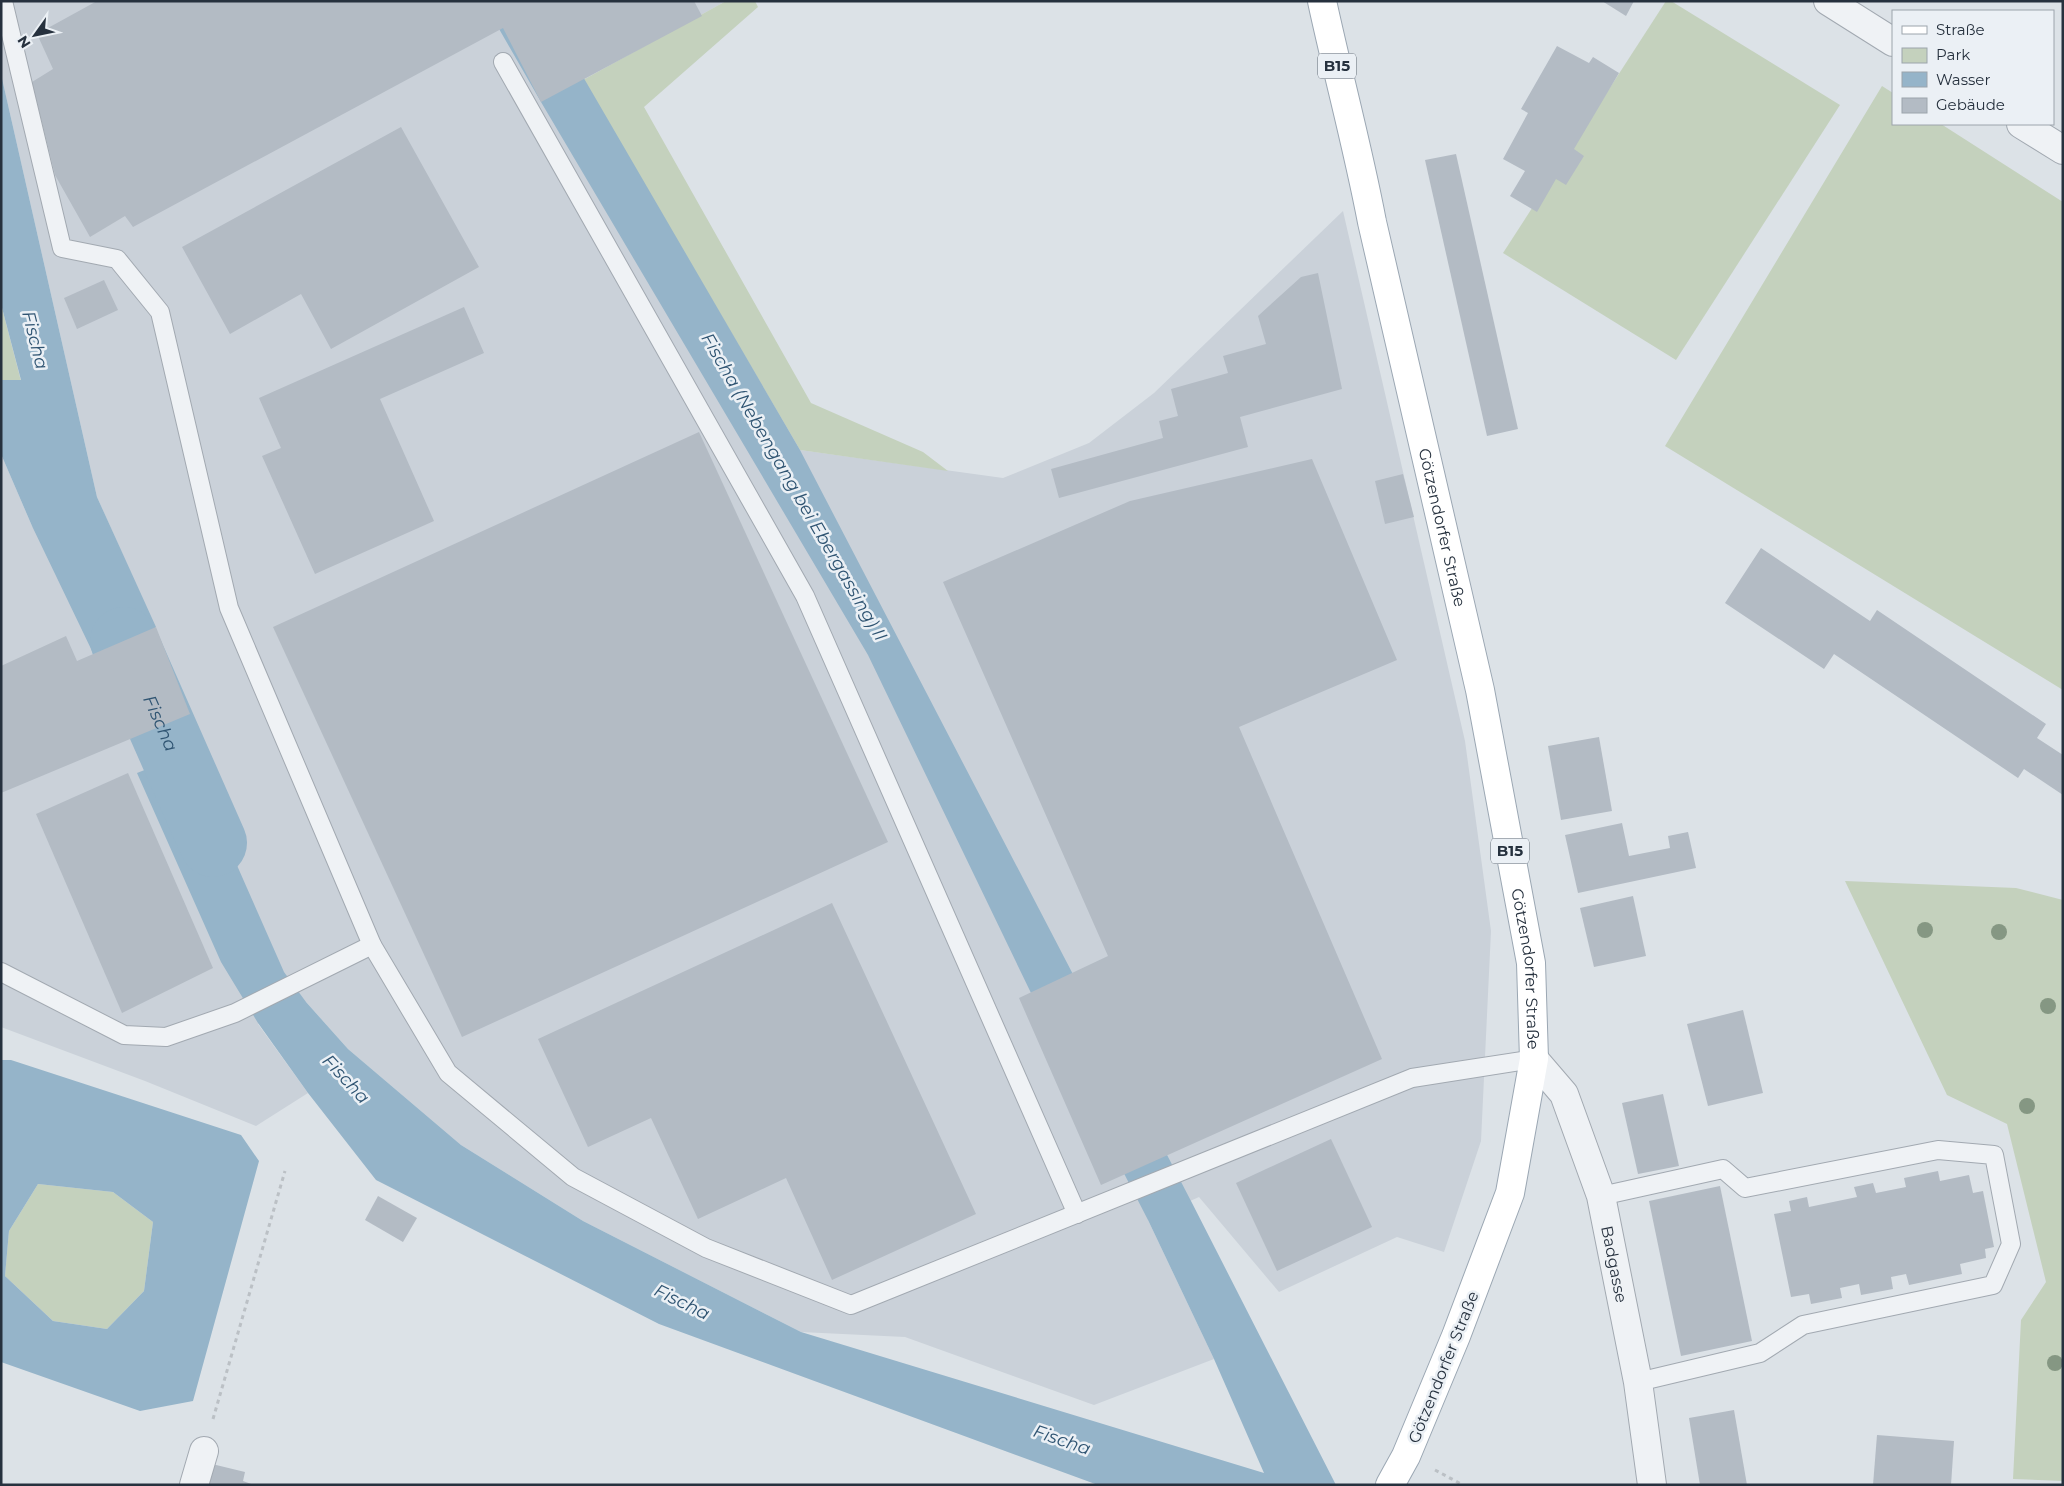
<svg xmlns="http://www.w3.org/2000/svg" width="2064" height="1486" font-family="Montserrat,sans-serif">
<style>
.built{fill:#cad1d9}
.green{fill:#c4d1bd}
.water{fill:#95b4c9;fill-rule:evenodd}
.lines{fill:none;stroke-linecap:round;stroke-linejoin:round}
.river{stroke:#95b4c9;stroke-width:68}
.building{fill:#b3bbc4}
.service-casing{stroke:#a2a9b1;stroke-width:20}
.minor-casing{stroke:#a2a9b1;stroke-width:30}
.primary-casing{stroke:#9ba7b3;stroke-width:30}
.path{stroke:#bbc0c5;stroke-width:3;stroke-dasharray:4 4;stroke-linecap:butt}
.service{stroke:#eff2f5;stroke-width:18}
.minor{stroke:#eff2f5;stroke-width:28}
.primary{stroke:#fff;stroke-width:28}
.tree{fill:#859783}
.labels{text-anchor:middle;stroke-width:5;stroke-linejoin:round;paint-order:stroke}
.shield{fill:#ebf0f5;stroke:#616a75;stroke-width:1}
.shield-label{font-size:15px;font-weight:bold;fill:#26313e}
.street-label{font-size:16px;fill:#26313e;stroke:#ebf0f5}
.water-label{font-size:18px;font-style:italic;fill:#2f5472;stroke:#ebf0f5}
</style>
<rect width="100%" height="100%" fill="#dce2e7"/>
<polygon class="built" points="1,1 726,1 583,80 800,450 1003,478 1089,443 1154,393 1343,211 1465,741 1491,931 1481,1141 1444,1252 1397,1237 1279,1292 1199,1197 1148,1220 1214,1359 1094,1405 905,1337 801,1332 583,1221 461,1145 348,1049 306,1002 258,1024 308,1093 256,1126 145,1081 1,1027 1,454 32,526 155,627 97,497 1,74"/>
<g class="green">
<polygon points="726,1 755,1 758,7 644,107 811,403 923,452 948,471 800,450 583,80"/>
<polygon points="1666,1 1671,1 1840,105 1676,360 1503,253"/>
<polygon points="1882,86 1893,93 1893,124 1941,124 2063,202 2063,690 1665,446"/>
<polygon points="1,304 21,381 1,380"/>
<polygon points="1845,881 2016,888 2063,900 2063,1481 2013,1479 2021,1320 2046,1282 2007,1124 1947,1095"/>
<polygon points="38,1184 113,1192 153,1222 144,1291 107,1329 53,1321 5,1276 9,1231"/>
</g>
<g class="water">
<polygon points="483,1 539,1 800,450 1191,1201 1336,1485 1098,1485 659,1324 376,1180 308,1093 258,1023 221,962 137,773 175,758 200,745 212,771 206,795 284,972 306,1002 348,1049 461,1145 583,1221 801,1332 1264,1473 1214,1359 1148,1220 1031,993 868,655 541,102"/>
<polygon points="1,74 97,497 156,627 93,653 32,526 1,454 1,380 21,380 1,304"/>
<path d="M1,1060h10l230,75 18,26 -66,240 -53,10 -139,-49zM38,1184l75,8 40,30 -9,69 -37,38 -54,-8 -48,-45 4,-45z"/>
</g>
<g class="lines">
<path class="river" id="s1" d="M124,641l89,202"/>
</g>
<g class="building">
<polygon points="97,1 694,1 702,16 541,102 503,28 133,227 125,216 90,237 55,175 32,82 53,69 37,34"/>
<polygon points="1602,1 1634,1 1626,16"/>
<polygon points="1557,46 1589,63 1593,57 1619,73 1574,149 1584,156 1566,185 1556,179 1537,212 1510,196 1525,171 1503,159 1528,113 1521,109"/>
<polygon points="401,127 479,267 331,349 301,294 230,334 182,247"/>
<polygon points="1456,154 1518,429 1487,436 1425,160"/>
<polygon points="1318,273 1342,389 1240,417 1248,447 1059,498 1051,469 1163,438 1159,421 1178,416 1171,389 1228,373 1223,356 1266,344 1258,316 1301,277"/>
<polygon points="104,280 118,310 77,329 64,298"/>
<polygon points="464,307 484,353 380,399 434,521 315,574 262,456 281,448 259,398"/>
<polygon points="699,432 888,842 462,1037 273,627"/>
<polygon points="1312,459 1397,660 1239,727 1382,1059 1101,1185 1019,998 1108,956 943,582 1130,501"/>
<polygon points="1403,474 1414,517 1385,524 1375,481"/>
<polygon points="1761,548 1870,621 1877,610 2046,724 2037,738 2063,755 2063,795 2024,769 2018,778 1834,654 1824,669 1725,603"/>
<polygon points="156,627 190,714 1,793 1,666 66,636 77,661"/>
<polygon points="1599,737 1612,811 1561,820 1548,746"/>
<polygon points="128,773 213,968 122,1013 36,814"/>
<polygon points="1622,823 1629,856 1670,848 1668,836 1688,832 1696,868 1578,893 1565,835"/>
<polygon points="1633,896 1646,956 1594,967 1580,908"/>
<polygon points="832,903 976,1214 832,1280 786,1178 698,1219 651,1118 588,1147 538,1039"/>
<polygon points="1743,1010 1763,1093 1708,1106 1687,1024"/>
<polygon points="1663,1094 1679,1166 1638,1174 1622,1103"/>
<polygon points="1331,1139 1372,1227 1277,1271 1236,1183"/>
<polygon points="1938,1171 1940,1181 1969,1175 1973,1193 1983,1191 1994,1247 1985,1249 1986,1258 1960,1264 1962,1274 1909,1285 1906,1274 1891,1277 1893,1289 1861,1295 1859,1284 1840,1288 1842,1298 1811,1304 1809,1294 1791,1297 1774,1214 1791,1211 1789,1201 1807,1197 1809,1207 1857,1197 1854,1187 1873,1183 1876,1193 1906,1187 1904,1178"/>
<polygon points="1720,1186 1752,1341 1681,1356 1649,1201"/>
<polygon points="378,1196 417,1218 403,1242 365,1220"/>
<polygon points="1734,1410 1747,1485 1700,1485 1689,1418"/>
<polygon points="1877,1435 1954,1441 1951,1485 1873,1485"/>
<polygon points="212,1464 245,1472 243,1481 254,1485 207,1485"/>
</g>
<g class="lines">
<defs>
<g id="service">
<polyline points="3,1 62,248 117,259 160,312 229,608 372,945 448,1073 573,1177 706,1248 851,1305 1412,1078 1534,1059"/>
<polyline points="503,62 805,596 1077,1214"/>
<polyline points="1,972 124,1035 166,1037 235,1013 372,945"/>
<polyline points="1601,1196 1723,1169 1745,1188 1938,1150 1994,1155 2011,1244 1993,1285 1803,1325 1760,1353 1638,1382"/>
</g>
<g id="minor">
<polyline points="1828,1 1893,42"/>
<polyline points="2021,124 2063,150"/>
<path id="s2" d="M1534,1059l30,35 37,102 37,186 14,103"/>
<polyline points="194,1485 204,1451"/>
</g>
<g id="primary">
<path id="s3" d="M1322,1c16,74 36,147 50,221l108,468 51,273 3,96 -24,134 -54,143 -50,120 -16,29"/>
</g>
</defs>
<use href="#service" class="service-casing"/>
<use href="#minor" class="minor-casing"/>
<use href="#primary" class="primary-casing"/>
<g class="path">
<polyline points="213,1419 285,1171"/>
<polyline points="1435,1470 1463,1485"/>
</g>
<use href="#service" class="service"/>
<use href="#minor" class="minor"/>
<use href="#primary" class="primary"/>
</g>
<g class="tree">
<circle cx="1925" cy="930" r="8"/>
<circle cx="1999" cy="932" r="8"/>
<circle cx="2048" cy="1006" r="8"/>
<circle cx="2027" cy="1106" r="8"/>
<circle cx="2055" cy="1363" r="8"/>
</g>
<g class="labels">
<g class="shield">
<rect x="1318" y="53.5" width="38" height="25" rx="4"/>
<rect x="1491" y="838.5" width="38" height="25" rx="4"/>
</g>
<g class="shield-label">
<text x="1337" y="71">B15</text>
<text x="1510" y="856">B15</text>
</g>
<g class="street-label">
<text dy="6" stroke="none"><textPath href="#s3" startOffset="540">Götzendorfer Straße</textPath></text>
<text dy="6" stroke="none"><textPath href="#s3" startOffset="990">Götzendorfer Straße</textPath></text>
<text dy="6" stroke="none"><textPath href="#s2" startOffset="224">Badgasse</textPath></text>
<text transform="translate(1443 1367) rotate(-68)" y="6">Götzendorfer Straße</text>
</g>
<g class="water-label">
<text transform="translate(35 340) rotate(76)" y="6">Fischa</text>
<text transform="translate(794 487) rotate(60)" y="6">Fischa (Nebengang bei Ebergassing) II</text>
<text dy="6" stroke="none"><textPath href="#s1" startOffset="90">Fischa</textPath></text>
<text transform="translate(346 1079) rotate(47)" y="6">Fischa</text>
<text transform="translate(682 1302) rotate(26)" y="6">Fischa</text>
<text transform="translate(1062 1440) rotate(19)" y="6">Fischa</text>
</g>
</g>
<rect width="2064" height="1486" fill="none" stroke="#26313e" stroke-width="5"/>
<rect x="1892" y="10" width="162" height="115" fill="#ebf0f5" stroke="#9ca4ac"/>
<rect x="1902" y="26" width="25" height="8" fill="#ffffff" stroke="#9ca4ac"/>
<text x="1936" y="35" font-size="15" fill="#26313e">Straße</text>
<rect x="1902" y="48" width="25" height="15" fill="#c4d1bd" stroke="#9ca4ac"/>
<text x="1936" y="60" font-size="15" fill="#26313e">Park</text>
<rect x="1902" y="72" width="25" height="15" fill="#95b4c9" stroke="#9ca4ac"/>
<text x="1936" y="85" font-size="15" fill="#26313e">Wasser</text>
<rect x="1902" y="98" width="25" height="15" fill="#b3bbc4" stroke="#9ca4ac"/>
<text x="1936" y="110" font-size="15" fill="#26313e">Gebäude</text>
<g transform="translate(35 35) rotate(237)" stroke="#ebf0f5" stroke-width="4" paint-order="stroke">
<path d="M0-4L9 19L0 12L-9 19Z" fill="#26313e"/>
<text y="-8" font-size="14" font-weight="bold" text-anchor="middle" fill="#26313e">N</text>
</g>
</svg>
